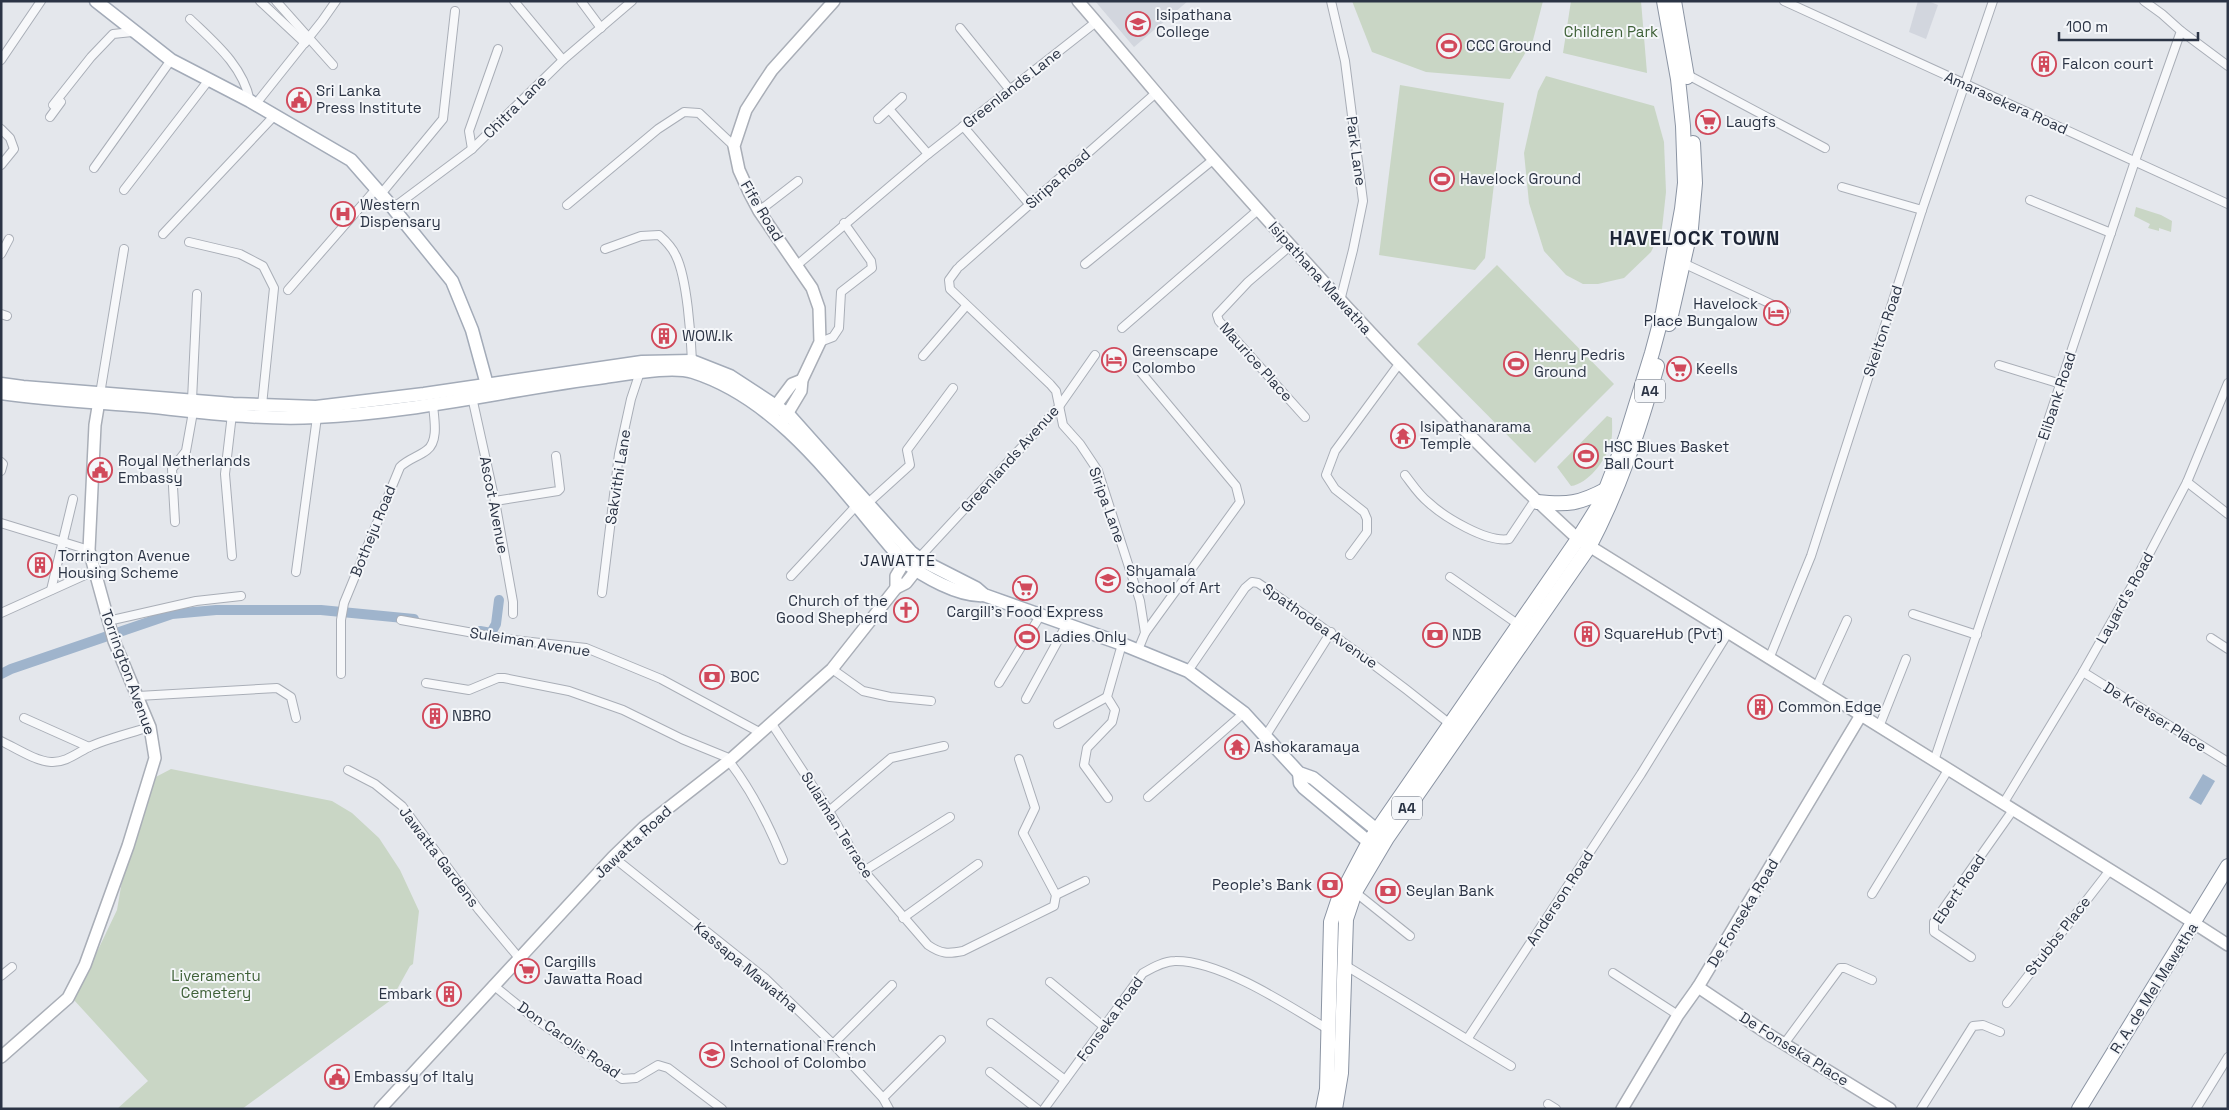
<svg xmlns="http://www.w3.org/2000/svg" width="2229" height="1110" font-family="'Space Grotesk',sans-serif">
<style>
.built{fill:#d2d6de}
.green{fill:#c9d6c5}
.water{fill:#9fb4cc}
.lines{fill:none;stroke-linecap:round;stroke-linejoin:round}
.canal{stroke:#9fb4cc;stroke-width:10}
.street-casing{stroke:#a9aeb7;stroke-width:10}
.secondary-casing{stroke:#a9aeb7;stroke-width:14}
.primary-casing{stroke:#a3abb8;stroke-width:15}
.highway-casing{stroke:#8b94a3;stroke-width:16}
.street{stroke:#f7f8fa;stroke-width:8}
.secondary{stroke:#fff;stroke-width:11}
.primary{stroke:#fff;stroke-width:12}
.highway{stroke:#fff;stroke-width:14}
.labels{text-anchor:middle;stroke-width:4;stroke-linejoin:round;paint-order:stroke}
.shield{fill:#f4f6f9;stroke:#676e7b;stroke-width:1}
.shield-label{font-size:14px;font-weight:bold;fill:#2b3445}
.poi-label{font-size:15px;fill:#2b3445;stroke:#f4f6f9;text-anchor:start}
.park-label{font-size:15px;fill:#3f6138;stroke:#f4f6f9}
.street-label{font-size:15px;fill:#2b3445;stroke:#f4f6f9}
.neighbourhood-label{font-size:16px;letter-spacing:1px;fill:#1d2536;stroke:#f4f6f9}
.district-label{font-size:20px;font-weight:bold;letter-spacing:1px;fill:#1d2536;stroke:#f4f6f9}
</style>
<rect width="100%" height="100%" fill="#e4e7ec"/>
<g class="built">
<polygon points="1095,1 1188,1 1134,47"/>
<polygon points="1918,1 1928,1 1938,5 1926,39 1909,32"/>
</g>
<g class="green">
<polygon points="1352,1 1543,1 1533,40 1510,79 1426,72 1372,52"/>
<polygon points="1571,1 1641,1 1647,73 1563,53"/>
<polygon points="1546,76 1654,106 1664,142 1666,192 1662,229 1651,252 1624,278 1598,284 1583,284 1566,275 1544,251 1529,203 1524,153 1538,91"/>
<polygon points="1400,85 1504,103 1485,258 1475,270 1379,255"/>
<polygon points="2136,207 2161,215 2172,221 2171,232 2159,228 2159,231 2148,228 2150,224 2134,216"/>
<polygon points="1497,265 1614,384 1535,463 1417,344"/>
<path d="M1607,416l5,2c0,8 1,20 -2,27 -5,16 -22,39 -39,41l-14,-19z"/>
<polygon points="171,769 332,801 352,813 379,838 400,870 419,911 413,964 410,966 391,1000 242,1109 117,1109 148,1081 74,1000 117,910 128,846 141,822 152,779"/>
</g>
<polygon class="water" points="2203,774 2215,781 2201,805 2189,798"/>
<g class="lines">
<g class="canal">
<polyline points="480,631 491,633 496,624 499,600"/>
<polyline points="1,674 11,669 172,614 216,610 321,610 414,619"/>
</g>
<defs>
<g id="street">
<polyline points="260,1 305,43"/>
<polyline points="276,1 333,65"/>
<polyline points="514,1 563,60"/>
<polyline points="581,1 601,28"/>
<polyline points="1331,1 1345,61 1363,201 1353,250 1340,301"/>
<polyline points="1784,1 2228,204"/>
<polyline points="2144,1 2162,14 2181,31 2228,66"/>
<path d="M190,19c25,24 53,47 60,82"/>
<polyline points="960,28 1010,90"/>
<polyline points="1,60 41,1"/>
<polyline points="1686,74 1825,148"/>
<polyline points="53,105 91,57 113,34 132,32"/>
<polyline points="255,105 322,21 336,1"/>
<polyline points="889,109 928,154"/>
<polyline points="50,117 61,102"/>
<polyline points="878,119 902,97"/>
<polyline points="963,126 1030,205"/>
<polyline points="1,129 10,138 14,149 1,165"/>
<polyline points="472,149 469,131 498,49"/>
<polyline points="94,168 171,60"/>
<polyline points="1842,187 1922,210"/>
<polyline points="124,190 208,81"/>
<polyline points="381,194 443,119 455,11"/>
<polyline points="2030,200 2111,233"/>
<polyline points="567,205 658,129 684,112 699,113 734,146"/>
<polyline points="393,208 472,149 563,60 632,1"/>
<polyline points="759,211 798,181"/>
<polyline points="163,234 274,116"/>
<polyline points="189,242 240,254 263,266 274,288 262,405"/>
<polyline points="1290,246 1248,282 1217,315 1219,321 1305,417"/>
<path d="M605,249l36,-13 18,-1c7,6 13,12 17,21 11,22 15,80 16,105"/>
<polyline points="1,254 9,239"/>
<polyline points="1683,263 1786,311"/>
<polyline points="1085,264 1214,159"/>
<polyline points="796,266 928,154 1096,22"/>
<polyline points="960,266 1157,92"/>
<polyline points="957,269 949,280 950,289 1050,384 1056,391 1063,425 1080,444 1098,471 1140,601 1145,633 1138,650"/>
<polyline points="288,290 376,189"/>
<polyline points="1,314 7,316"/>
<polyline points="1122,328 1258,210"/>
<polyline points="820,342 833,337 839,328 841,292 872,268 871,261 844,223"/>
<polyline points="923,356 966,306"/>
<polyline points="1999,365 2061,384"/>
<polyline points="1139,370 1236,486 1240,502 1145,633"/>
<polyline points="100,394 124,249"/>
<polyline points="472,397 495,501 513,602 513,614"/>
<polyline points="192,400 197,294"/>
<polyline points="232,414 225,474 232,556"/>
<polyline points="1,462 3,464 1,471"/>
<path d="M1405,475c7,9 14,20 23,27 16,15 59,41 81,37l26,-39"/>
<polyline points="2187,482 2228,514"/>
<polyline points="495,501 558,491 560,489 556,456"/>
<polyline points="867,504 910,465 907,450 953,388"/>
<polyline points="175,522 172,469 186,451 193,412"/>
<polyline points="1,523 89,550"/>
<polyline points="1350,555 1367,532 1367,519 1364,512 1335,489 1326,475 1335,451 1399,364"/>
<polyline points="919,558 1058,408 1095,355"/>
<polyline points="296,572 317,417"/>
<polyline points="791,576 856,506"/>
<polyline points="1450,577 1519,625"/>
<polyline points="51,590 73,499"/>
<polyline points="602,593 619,454 631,399 641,369"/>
<polyline points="1,613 94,571"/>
<polyline points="1913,614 1977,635"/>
<polyline points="401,620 513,640 586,648 661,679 761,733"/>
<polyline points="108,621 196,601 241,596"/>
<polyline points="2211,638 2228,649"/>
<polyline points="1769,659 1811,556 1922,210 1993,1"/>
<polyline points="832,669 863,691 890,697 931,701"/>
<path d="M1188,671l57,-83 7,-6 6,1c66,44 130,91 192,141"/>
<polyline points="2083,672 2228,762"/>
<path d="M341,674v-54l3,-17 56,-136c8,-8 18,-10 27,-17 12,-9 7,-32 6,-45"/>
<polyline points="426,683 469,690 498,678 504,678 569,691 623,710 682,739 731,759"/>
<polyline points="999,683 1040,616"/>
<polyline points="1816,688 1847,620"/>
<polyline points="138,696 277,688 291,697 296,718"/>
<polyline points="1026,699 1067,624"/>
<polyline points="24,718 89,747"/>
<path d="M772,724l57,87 35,60 64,74c13,9 20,9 35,6l91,-45 2,-11 -33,-62 12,-25 -16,-49"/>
<polyline points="1058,724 1107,697"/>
<polyline points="1879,727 1906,659"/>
<polyline points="1265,737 1331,632"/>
<path d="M1,741c15,7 34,20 50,21 15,1 27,-10 40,-16 19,-8 39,-13 59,-19"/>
<path d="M729,761c23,30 40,64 54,99"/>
<polyline points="1934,761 2135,161 2181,31"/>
<polyline points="348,770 375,784 402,806 479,910 519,958"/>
<polyline points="1148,797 1244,713"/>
<polyline points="1108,798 1084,765 1087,748 1112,722 1115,710 1107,697 1122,644"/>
<polyline points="2003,804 2083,672 2137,577 2187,482 2228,383"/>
<polyline points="829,811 891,758 944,746"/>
<polyline points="613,857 766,979 833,1044 883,1098 889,1109"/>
<polyline points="864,871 950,817"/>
<polyline points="1355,892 1410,936"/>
<polyline points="1872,894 1948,770"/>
<polyline points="1056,895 1085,881"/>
<polyline points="903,918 978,864"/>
<polyline points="1971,957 1934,932 1934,922 2013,810"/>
<polyline points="1343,964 1511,1066"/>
<polyline points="1613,973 1678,1015"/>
<polyline points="1,976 12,967"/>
<polyline points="1050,982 1103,1026"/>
<polyline points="493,985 535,1019 622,1079 636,1078 658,1065 668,1068 722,1109"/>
<polyline points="2007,1003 2110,870"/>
<polyline points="991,1023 1065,1080"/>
<polyline points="1468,1038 1641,774 1728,633"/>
<polyline points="833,1044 892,985"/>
<polyline points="1784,1044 1840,968 1845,968 1872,980"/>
<polyline points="990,1072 1037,1109"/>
<polyline points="883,1098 941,1040"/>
<polyline points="1548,1104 1556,1109"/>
<path d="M1044,1109l99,-136c9,-5 21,-12 32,-12 45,-1 116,46 154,69"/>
<polyline points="1921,1109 1973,1026 1983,1025 2000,1032"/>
<polyline points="2196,1109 2228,1057"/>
</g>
<g id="secondary">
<path d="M1078,1c46,53 91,108 137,160 116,131 234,260 363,378l574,357 76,49"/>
<polyline points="771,412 792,384 802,380"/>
<polyline points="783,421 801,391 802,380 820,342 819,308 812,288 759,211 750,194 739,170 734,146 746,110 762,85 772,70 834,1"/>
<polyline points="896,588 896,576 908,556"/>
<polyline points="1698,987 1768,1034 1890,1109"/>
<polyline points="1,1057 68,998 85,965 128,846 155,758 150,727 114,641 89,550 95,425 100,395"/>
<polyline points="380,1109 613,857 644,827 731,759 832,669 896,588 906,583 921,564"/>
<polyline points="1622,1109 1678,1015 1698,987 1861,715"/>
</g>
<g id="primary">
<polyline points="96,1 171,60 250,101 351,160 393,208 452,281 472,330 489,392"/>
<polyline points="1,384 23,387 233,404 316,407 424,394 642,362 692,361 730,376 788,414 911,552 923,561 976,588 984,595 1122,644 1188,671 1244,713 1299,773 1313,778 1384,836"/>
<path d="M1,393c48,7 95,9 143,13 57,6 115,14 172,11 98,-4 193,-28 289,-40 23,-3 67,-12 88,-5 91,29 150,121 210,189 20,15 56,36 81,34"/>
<polyline points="1299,773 1300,783 1304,788 1376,848"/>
</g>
<g id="highway">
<polyline points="1674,1 1687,77"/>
<polyline points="1669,324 1691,228 1695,183 1693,143"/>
<path d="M1537,502c31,3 42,2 70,-13"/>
<polyline points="1323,1109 1327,1089 1331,922 1338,901 1369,842 1578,539 1601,502 1626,437 1652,353 1663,312 1682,209 1685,183 1683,126 1678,79 1664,1"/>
<path d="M1335,1109l6,-36 5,-154 9,-27 32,-54 202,-291c31,-59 50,-117 68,-181"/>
<polyline points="2079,1109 2228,866"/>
</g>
</defs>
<use href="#street" class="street-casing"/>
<use href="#secondary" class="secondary-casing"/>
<use href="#primary" class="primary-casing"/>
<use href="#highway" class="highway-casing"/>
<use href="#street" class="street"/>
<use href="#secondary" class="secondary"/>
<use href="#primary" class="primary"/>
<use href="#highway" class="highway"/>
</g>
<defs>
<symbol id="school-ring" viewBox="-11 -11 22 22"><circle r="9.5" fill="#f4f6f9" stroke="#d1495b" stroke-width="1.5"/><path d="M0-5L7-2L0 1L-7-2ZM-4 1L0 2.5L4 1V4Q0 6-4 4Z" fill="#d1495b"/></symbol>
<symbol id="stadium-ring" viewBox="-11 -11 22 22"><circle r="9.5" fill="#f4f6f9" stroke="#d1495b" stroke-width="1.5"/><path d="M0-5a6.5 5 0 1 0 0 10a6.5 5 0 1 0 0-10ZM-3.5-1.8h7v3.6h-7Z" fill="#d1495b"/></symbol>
<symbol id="building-ring" viewBox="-11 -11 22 22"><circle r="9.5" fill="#f4f6f9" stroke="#d1495b" stroke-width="1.5"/><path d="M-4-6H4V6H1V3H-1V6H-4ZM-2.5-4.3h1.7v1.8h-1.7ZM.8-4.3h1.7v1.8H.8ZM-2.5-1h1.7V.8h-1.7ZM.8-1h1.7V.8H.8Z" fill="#d1495b"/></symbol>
<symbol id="civic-ring" viewBox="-11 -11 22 22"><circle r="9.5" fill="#f4f6f9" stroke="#d1495b" stroke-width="1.5"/><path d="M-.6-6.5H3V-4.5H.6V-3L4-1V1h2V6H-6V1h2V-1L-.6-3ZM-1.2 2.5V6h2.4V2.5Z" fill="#d1495b"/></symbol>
<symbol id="supermarket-ring" viewBox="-11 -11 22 22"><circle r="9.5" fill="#f4f6f9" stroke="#d1495b" stroke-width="1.5"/><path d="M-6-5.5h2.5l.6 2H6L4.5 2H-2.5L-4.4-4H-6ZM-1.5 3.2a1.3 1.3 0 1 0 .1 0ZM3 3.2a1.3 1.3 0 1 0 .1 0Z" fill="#d1495b"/></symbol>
<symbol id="hospital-ring" viewBox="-11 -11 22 22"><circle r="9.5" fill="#f4f6f9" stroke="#d1495b" stroke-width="1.5"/><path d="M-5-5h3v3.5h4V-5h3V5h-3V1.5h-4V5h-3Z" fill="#d1495b"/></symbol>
<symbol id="hotel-ring" viewBox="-11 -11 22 22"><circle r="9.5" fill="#f4f6f9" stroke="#d1495b" stroke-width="1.5"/><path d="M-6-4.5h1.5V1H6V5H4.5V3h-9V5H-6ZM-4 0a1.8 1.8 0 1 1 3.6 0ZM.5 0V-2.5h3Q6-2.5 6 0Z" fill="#d1495b"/></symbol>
<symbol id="temple-ring" viewBox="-11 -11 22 22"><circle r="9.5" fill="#f4f6f9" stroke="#d1495b" stroke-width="1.5"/><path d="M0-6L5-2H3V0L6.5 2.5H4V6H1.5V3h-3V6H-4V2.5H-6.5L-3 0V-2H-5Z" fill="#d1495b"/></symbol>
<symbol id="church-ring" viewBox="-11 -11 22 22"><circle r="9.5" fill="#f4f6f9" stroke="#d1495b" stroke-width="1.5"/><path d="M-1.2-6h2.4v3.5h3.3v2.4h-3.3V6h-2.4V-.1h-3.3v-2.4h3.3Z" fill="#d1495b"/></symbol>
<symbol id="bank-ring" viewBox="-11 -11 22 22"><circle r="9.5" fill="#f4f6f9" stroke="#d1495b" stroke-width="1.5"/><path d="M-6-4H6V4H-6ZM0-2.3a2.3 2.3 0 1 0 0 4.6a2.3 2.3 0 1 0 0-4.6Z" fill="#d1495b"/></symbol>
</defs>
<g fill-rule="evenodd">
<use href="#school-ring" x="1124" y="10" width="28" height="28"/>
<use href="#stadium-ring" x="1435" y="32" width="28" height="28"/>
<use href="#building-ring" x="2030" y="50" width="28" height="28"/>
<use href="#civic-ring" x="285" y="86" width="28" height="28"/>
<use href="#supermarket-ring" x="1694" y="108" width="28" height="28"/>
<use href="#stadium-ring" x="1428" y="165" width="28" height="28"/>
<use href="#hospital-ring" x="329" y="200" width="28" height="28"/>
<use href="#hotel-ring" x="1762" y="299" width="28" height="28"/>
<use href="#building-ring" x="650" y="322" width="28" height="28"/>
<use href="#hotel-ring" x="1100" y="346" width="28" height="28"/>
<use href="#stadium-ring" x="1502" y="350" width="28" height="28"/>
<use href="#supermarket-ring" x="1665" y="355" width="28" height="28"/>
<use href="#temple-ring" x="1389" y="422" width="28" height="28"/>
<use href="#stadium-ring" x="1572" y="442" width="28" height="28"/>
<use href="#civic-ring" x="86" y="456" width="28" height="28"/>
<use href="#building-ring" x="26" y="551" width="28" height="28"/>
<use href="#school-ring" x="1094" y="566" width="28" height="28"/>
<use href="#supermarket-ring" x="1011" y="574" width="28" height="28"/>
<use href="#church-ring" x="892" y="596" width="28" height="28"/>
<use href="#building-ring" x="1573" y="620" width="28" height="28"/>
<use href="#bank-ring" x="1421" y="621" width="28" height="28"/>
<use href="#stadium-ring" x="1013" y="623" width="28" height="28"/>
<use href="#bank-ring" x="698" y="663" width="28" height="28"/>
<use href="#building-ring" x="1746" y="693" width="28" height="28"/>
<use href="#building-ring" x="421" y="702" width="28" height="28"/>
<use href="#temple-ring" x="1223" y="733" width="28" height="28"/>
<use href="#bank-ring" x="1316" y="871" width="28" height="28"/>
<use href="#bank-ring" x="1374" y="877" width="28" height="28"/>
<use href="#supermarket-ring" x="513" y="957" width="28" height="28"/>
<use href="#building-ring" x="435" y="980" width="28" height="28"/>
<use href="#school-ring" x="698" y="1041" width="28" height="28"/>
<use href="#civic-ring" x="323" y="1063" width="28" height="28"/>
</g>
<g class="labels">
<g class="shield">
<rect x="1635" y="379.5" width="30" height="23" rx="4"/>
<rect x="1392" y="796.5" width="30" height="23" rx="4"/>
</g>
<g class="shield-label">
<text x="1650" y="396">A4</text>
<text x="1407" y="813">A4</text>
</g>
<g class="poi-label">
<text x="1156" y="20">Isipathana<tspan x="1156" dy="17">College</tspan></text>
<text x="1466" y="51">CCC Ground</text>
<text x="2062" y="69">Falcon court</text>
<text x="316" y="96">Sri Lanka<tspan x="316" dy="17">Press Institute</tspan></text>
<text x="1726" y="127">Laugfs</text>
<text x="1460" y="184">Havelock Ground</text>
<text x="360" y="210">Western<tspan x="360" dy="17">Dispensary</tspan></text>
<text x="1758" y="309" text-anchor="end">Havelock<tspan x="1758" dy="17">Place Bungalow</tspan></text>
<text x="682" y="341">WOW.lk</text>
<text x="1132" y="356">Greenscape<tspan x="1132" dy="17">Colombo</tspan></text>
<text x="1534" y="360">Henry Pedris<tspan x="1534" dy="17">Ground</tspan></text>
<text x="1696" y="374">Keells</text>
<text x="1420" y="432">Isipathanarama<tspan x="1420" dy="17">Temple</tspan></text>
<text x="1604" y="452">HSC Blues Basket<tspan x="1604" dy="17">Ball Court</tspan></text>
<text x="118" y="466">Royal Netherlands<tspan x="118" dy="17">Embassy</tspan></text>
<text x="58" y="561">Torrington Avenue<tspan x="58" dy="17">Housing Scheme</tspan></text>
<text x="1126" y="576">Shyamala<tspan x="1126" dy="17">School of Art</tspan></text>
<text x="888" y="606" text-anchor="end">Church of the<tspan x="888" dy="17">Good Shepherd</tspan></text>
<text x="1025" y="617" text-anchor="middle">Cargill's Food Express</text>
<text x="1604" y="639">SquareHub (Pvt)</text>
<text x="1452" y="640">NDB</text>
<text x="1044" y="642">Ladies Only</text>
<text x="730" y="682">BOC</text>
<text x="1778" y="712">Common Edge</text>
<text x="452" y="721">NBRO</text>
<text x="1254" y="752">Ashokaramaya</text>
<text x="1312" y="890" text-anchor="end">People's Bank</text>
<text x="1406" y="896">Seylan Bank</text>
<text x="544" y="967">Cargills<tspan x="544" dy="17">Jawatta Road</tspan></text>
<text x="432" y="999" text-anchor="end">Embark</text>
<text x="730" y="1051">International French<tspan x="730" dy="17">School of Colombo</tspan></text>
<text x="354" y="1082">Embassy of Italy</text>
</g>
<g class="park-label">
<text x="1611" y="37">Children Park</text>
<text x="216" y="981">Liveramentu<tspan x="216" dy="17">Cemetery</tspan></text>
</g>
<g class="street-label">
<text transform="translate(1012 88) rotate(-38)" y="5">Greenlands Lane</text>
<text transform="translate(2006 103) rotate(24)" y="5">Amarasekera Road</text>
<text transform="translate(515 107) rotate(-45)" y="5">Chitra Lane</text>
<text transform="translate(1356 151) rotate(82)" y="5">Park Lane</text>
<text transform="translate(1058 179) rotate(-42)" y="5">Siripa Road</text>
<text transform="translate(762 211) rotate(59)" y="5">Fife Road</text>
<text transform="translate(1320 278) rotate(48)" y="5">Isipathana Mawatha</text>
<text transform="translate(1883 331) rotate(-72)" y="5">Skelton Road</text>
<text transform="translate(1256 362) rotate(48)" y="5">Maurice Place</text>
<text transform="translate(2057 396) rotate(-72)" y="5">Elibank Road</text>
<text transform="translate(1010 459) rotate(-48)" y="5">Greenlands Avenue</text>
<text transform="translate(618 477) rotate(-81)" y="5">Sakvithi Lane</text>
<text transform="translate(494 505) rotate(79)" y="5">Ascot Avenue</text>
<text transform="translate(1107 505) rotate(70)" y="5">Siripa Lane</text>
<text transform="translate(373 531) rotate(-68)" y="5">Botheju Road</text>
<text transform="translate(2125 598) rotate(-61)" y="5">Layard's Road</text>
<text transform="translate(1320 626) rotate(35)" y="5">Spathodea Avenue</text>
<text transform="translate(530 642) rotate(9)" y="5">Suleiman Avenue</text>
<text transform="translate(128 672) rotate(70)" y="5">Torrington Avenue</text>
<text transform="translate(2155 717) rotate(32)" y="5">De Kretser Place</text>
<text transform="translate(837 825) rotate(58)" y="5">Sulaiman Terrace</text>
<text transform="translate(633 842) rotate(-43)" y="5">Jawatta Road</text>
<text transform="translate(439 857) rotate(53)" y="5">Jawatta Gardens</text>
<text transform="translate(1959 889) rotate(-56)" y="5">Ebert Road</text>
<text transform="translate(1560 898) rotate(-57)" y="5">Anderson Road</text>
<text transform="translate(1743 913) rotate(-59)" y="5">De Fonseka Road</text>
<text transform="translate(2058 936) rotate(-52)" y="5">Stubbs Place</text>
<text transform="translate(746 967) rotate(40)" y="5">Kassapa Mawatha</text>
<text transform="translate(2154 988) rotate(-58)" y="5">R. A. de Mel Mawatha</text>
<text transform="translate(1110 1019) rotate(-54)" y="5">Fonseka Road</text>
<text transform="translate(569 1040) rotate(35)" y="5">Don Carolis Road</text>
<text transform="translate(1794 1049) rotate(32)" y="5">De Fonseka Place</text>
</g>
<g class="neighbourhood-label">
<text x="898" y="566">JAWATTE</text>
</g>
<g class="district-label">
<text x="1695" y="245">HAVELOCK TOWN</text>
</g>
</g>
<rect width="2229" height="1110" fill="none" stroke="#2b3445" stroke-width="5"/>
<path d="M2059 32v8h139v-8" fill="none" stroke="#2b3445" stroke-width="2.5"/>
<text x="2066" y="32" font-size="15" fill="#2b3445" stroke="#f4f6f9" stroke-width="4" paint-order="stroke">100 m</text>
</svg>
